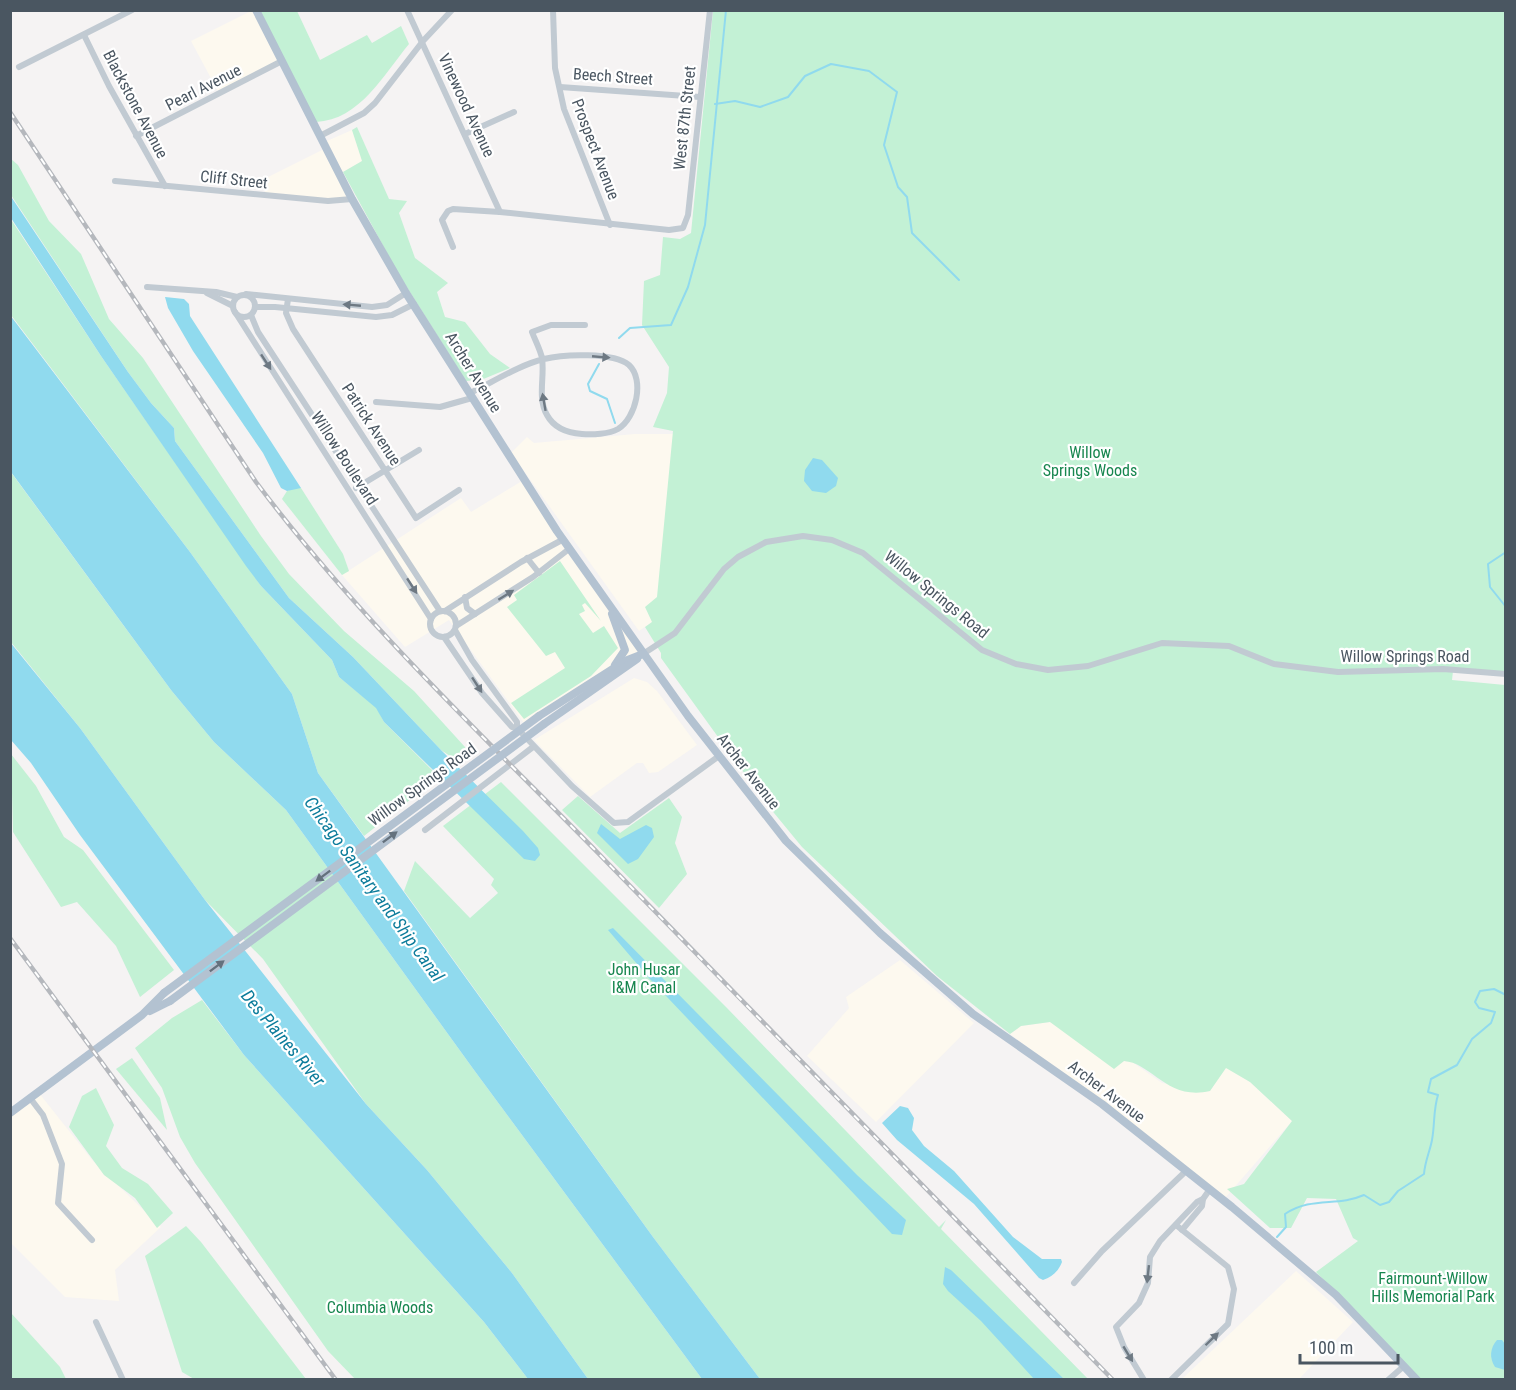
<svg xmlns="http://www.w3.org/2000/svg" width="1516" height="1390" font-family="'Roboto Condensed',sans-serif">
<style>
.commercial{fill:#fdf9ef}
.green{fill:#c3f1d5}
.water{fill:#90daee}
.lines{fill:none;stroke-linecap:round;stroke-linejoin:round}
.stream{stroke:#90daee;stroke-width:2}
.minor{stroke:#c1cad2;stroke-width:6}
.major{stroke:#b3c2d1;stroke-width:8}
.rail-casing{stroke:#b5b8bd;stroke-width:4.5}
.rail{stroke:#fff;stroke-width:2;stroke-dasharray:7;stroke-linecap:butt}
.major-bridge{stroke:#b3c2d1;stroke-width:8}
.oneway{fill:#6e7983}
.oneway2{fill:#64717d}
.labels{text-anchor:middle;stroke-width:4.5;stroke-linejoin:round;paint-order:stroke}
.street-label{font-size:16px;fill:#4a5661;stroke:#fff}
.park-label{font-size:16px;fill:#17864f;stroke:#fff}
.water-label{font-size:18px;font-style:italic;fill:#0c7c9b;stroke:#fff}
</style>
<rect width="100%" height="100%" fill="#f5f3f3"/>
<g class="commercial">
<polygon points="251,11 253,11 280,64 220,95 191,41"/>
<polygon points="352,130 363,161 343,172 351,202 266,195 262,180 324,149 327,141"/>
<polygon points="635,434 675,434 662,593 652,622 639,631 511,453 527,437 534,443"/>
<polygon points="522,481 639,653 524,723 449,620 405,647 342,575 461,498 471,512"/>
<polygon points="634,678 647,682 657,691 697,745 658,772 649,773 643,763 637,763 590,797 534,740"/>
<polygon points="900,960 974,1023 876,1122 807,1056 849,1008 846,997"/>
<polygon points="1050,1022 1118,1065 1124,1061 1132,1062 1162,1083 1210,1091 1226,1067 1250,1082 1292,1121 1225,1198 1140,1130 1010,1034 1021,1026"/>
<polygon points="39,1093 93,1161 161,1227 115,1270 119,1301 65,1297 11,1243 10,1117"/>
<polygon points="1296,1271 1353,1322 1299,1379 1182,1379"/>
</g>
<g class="green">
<path d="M258,11h39l23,49 47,-25 5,8 29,-17 8,18c-25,30 -49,76 -93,78z"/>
<path d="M713,11h792v665l-52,-5 -1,9 53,5v694h-87l-102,-107 42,-31 -5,-3 -17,-39 -29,-1 -16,30h-21l-43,-39 17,-5 48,-63 -42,-39 -24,-14 -16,23c-43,10 -58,-28 -86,-30l-10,8 -64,-47 -29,4 -11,8 -73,-58 -135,-129 -37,-45 -104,-144v-5l-16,-26 7,-5 -7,-15 12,-10 16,-166 -20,-4 14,-34 2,-26 -27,-42 2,-44 16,-6 3,-38 17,2 11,-6z"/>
<polygon points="357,127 389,199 407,201 399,213 415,258 448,283 437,292 445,317 465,322 490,354 510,368 481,380 466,381 398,273 343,172 362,161 352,130"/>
<polygon points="10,158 18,165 49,221 81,254 109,319 143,358 261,536 289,574 344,631 414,691 465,747 466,756 459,762 441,750 353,657 289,598 175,441 174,428 151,403 128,372 11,195"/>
<polygon points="10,218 101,356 261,586 332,660 339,677 377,708 384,722 439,777 364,836 318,773 292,694 190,552 11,315"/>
<polygon points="10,471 171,690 214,742 286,810 474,1070 702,1379 588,1379 512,1273 427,1170 366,1104 263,959 205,900 80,728 11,642"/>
<polygon points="298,487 301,488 343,554 349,571 342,575 282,499 287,491"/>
<polygon points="560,561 601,621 585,603 582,605 585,611 579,614 593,633 604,626 618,648 591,676 524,719 511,703 565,668 555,652 546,656 507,607 517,600 514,595"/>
<polygon points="11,754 36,786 64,837 83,850 174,970 140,997 116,946 77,902 61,907 13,832"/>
<polygon points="501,782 727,1008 939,1227 946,1220 941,1229 1088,1379 760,1379 653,1237 404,891 415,861 470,918 498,893 491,885 494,879 443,826"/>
<polygon points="578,796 620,833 669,798 682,817 675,843 687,874 659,908 562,810"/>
<polygon points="202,1000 244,1055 484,1322 528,1379 355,1379 328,1351 195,1163 180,1137 162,1088 135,1048 172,1018"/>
<polygon points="132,1058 160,1098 167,1130 116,1069"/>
<polygon points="96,1088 114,1125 106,1146 122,1168 148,1184 173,1213 157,1228 135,1198 104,1175 69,1127 82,1096"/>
<polygon points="186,1226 201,1242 306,1379 194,1379 182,1372 145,1256"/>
<polygon points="11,1313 60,1367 66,1379 11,1379"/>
</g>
<g class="water">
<polygon points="10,195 128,372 151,403 174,428 175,441 289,598 353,657 441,750 523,831 538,848 540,855 535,861 524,859 384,722 376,708 339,677 332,660 261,586 246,566 101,356 11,218"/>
<polygon points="165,297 184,299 189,304 190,316 301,488 287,491 281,488 263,453 193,351 168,308"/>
<polygon points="10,315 190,552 292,694 318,773 653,1237 760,1379 702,1379 474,1070 286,810 214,742 171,690 11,472"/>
<polygon points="813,458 822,460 838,478 836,486 826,493 812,491 804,481 805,470"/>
<polygon points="10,642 80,728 205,900 366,1104 427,1170 512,1273 588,1379 528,1379 484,1322 244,1055 80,835 31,763 11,740"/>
<polygon points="601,824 620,839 646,825 652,828 654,837 638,859 628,864 597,833"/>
<polygon points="613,928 857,1175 906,1220 902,1235 892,1234 649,978 608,930"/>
<path d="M900,1106l8,2 6,10 -2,12 12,16 30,25 59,66 29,22h19l1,3c-4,10 -10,15 -19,18l-4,-2 -65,-74 -77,-64 -15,-17z"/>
<polygon points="945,1267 951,1270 1064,1379 1034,1379 981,1321 948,1291 943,1284"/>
<path d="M1497,1340h5l3,4v26l-10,-3c-6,-9 -5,-19 2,-27z"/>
</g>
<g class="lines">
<g class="stream">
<polyline points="715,104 735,101 760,107 788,97 805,76 831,64 869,71 897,92 884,145 898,187 907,197 912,233 959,280"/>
<polyline points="619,338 630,328 671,325 688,287 705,225 726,10"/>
<polyline points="599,364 588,384 590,391 607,399 615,423"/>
<polyline points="1506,552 1488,564 1490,587 1506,607"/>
<path d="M1277,1237l9,-10 -1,-13c27,-18 52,-7 79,-19l16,10 9,-3 9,-11 26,-17c1,-13 6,-23 8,-34 3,-16 1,-29 6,-45l-10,-3 3,-13 26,-14 15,-26 19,-16 4,-11 -16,-4 -4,-6 5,-11 14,-2 12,6"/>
</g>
<g class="minor">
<polyline points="407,10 500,212"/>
<polyline points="553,10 555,68 564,109 610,225"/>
<polyline points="84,35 109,86 165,186"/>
<polyline points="19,67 132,10"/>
<polyline points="560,87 700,97"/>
<polyline points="465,134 514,112"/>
<polyline points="136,136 282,61"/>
<polyline points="320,136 364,113 375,103 423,41 452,10"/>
<polyline points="115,181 328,201 352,199"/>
<polyline points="453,247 442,220 448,211 453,209 500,212 669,230 683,228 688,215 710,10"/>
<polyline points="147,287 216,292 237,297"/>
<polyline points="207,293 233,306"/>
<polyline points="246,294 372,307 387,305 406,293"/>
<circle cx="244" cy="306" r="11"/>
<polyline points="288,299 286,313 293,329 416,518 459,490"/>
<polyline points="255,307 275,307 376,317 392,315 414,304"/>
<polyline points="235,312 431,619"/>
<polyline points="251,315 258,332 440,611"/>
<path d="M470,393c23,-11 49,-28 74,-34 19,-5 70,-7 85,6 16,15 7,53 -11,64 -9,5 -26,6 -36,5 -14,-1 -28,-6 -35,-19 -10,-17 -2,-39 -5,-57 -2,-9 -7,-18 -10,-26l19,-7h34"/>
<polyline points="376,402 440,407 472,398"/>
<polyline points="356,488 419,450"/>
<polyline points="527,558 539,573"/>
<polyline points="465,597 467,608 475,614"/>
<circle cx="443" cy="624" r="13"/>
<polyline points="445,611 521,562 562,540"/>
<polyline points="456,626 533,577 569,549"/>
<polyline points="455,630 472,660 517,722 517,728 572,786 614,823 628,822 719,756"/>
<polyline points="444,637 482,693 512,727 517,728"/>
<polyline points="643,654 675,633 724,569 738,557 766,542 803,536 832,540 863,553 982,650 1016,664 1048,670 1088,666 1162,643 1229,646 1274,664 1338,672 1443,669 1506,674"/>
<polyline points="425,830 533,747"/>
<polyline points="30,1098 43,1115 62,1164 58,1203 92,1240"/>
<polyline points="1182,1230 1202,1206 1203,1199 1210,1189"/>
<polyline points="1074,1283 1102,1251 1186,1171"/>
<polyline points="96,1322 123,1380"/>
<polyline points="1144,1380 1124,1347 1116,1327 1139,1303 1148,1283 1150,1257 1160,1241 1197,1202 1203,1199"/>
<polyline points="1171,1380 1228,1324 1234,1289 1228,1267 1176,1225"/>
<polyline points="1388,1380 1404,1366"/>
</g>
<g class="major">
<polyline points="256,10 352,199 406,293 557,531 688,716 786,841 880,933 973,1014 1102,1104 1232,1207 1336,1295 1417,1380"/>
<polyline points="612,614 625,650 615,665"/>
<polyline points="539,716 625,661 643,654"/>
<polyline points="544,724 637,659"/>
<polyline points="150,1011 170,1001"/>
<polyline points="10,1113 142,1015 164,993"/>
</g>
<defs>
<g id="rail">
<path d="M10,112l246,370c101,135 224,251 342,371 171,176 343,351 515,527"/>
<polyline points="10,938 336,1380"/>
</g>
</defs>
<use href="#rail" class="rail-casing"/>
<use href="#rail" class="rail"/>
<g class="major-bridge">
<polyline points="164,993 539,716"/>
<polyline points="170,1001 544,724"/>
</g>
</g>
<defs><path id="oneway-solid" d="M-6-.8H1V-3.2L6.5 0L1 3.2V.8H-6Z" transform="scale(1.5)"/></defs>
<g class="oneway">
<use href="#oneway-solid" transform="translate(352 305) rotate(-175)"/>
<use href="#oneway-solid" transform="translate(601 357) rotate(5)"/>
<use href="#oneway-solid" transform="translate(266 362) rotate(57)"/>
<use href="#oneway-solid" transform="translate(544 402) rotate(-100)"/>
<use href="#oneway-solid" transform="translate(412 586) rotate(57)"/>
<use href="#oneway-solid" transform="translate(506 595) rotate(-32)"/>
<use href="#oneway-solid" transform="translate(477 685) rotate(57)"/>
<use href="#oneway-solid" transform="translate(1148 1274) rotate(96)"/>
<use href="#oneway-solid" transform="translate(1212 1339) rotate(-44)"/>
<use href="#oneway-solid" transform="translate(1128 1354) rotate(59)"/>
</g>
<g class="oneway2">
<use href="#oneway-solid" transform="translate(390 837) rotate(-37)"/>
<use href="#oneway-solid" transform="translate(323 876) rotate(143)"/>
<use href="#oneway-solid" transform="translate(217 966) rotate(-37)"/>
</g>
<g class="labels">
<g class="street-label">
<text transform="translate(613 76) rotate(4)" y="6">Beech Street</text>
<text transform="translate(203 87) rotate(-27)" y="6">Pearl Avenue</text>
<text transform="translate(136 104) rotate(62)" y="6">Blackstone Avenue</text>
<text transform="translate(467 105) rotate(65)" y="6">Vinewood Avenue</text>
<text transform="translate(684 118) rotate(-84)" y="6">West 87th Street</text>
<text transform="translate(596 149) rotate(69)" y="6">Prospect Avenue</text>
<text transform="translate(234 179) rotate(6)" y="6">Cliff Street</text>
<text transform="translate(474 372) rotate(58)" y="6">Archer Avenue</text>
<text transform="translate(372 424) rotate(57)" y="6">Patrick Avenue</text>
<text transform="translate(345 458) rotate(57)" y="6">Willow Boulevard</text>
<text transform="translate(937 594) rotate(39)" y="6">Willow Springs Road</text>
<text x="1405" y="662">Willow Springs Road</text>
<text transform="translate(749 771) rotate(52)" y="6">Archer Avenue</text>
<text transform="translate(422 784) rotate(-36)" y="6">Willow Springs Road</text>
<text transform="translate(1107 1091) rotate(37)" y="6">Archer Avenue</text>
</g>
<g class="park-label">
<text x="1090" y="458">Willow<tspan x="1090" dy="18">Springs Woods</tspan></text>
<text x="644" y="975">John Husar<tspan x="644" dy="18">I&amp;M Canal</tspan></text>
<text x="1433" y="1284">Fairmount-Willow<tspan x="1433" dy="18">Hills Memorial Park</tspan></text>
<text x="380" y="1313">Columbia Woods</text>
</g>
<g class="water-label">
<text transform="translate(374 889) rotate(54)" y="6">Chicago Sanitary and Ship Canal</text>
<text transform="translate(283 1038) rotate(50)" y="6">Des Plaines River</text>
</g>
</g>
<rect width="1516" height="1390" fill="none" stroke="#4a5661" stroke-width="24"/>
<path d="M1300 1354v9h98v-9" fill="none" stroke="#4a5661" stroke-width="3"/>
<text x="1309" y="1354" font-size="18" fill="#4a5661" stroke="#ffffff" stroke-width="4.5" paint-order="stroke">100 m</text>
</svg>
